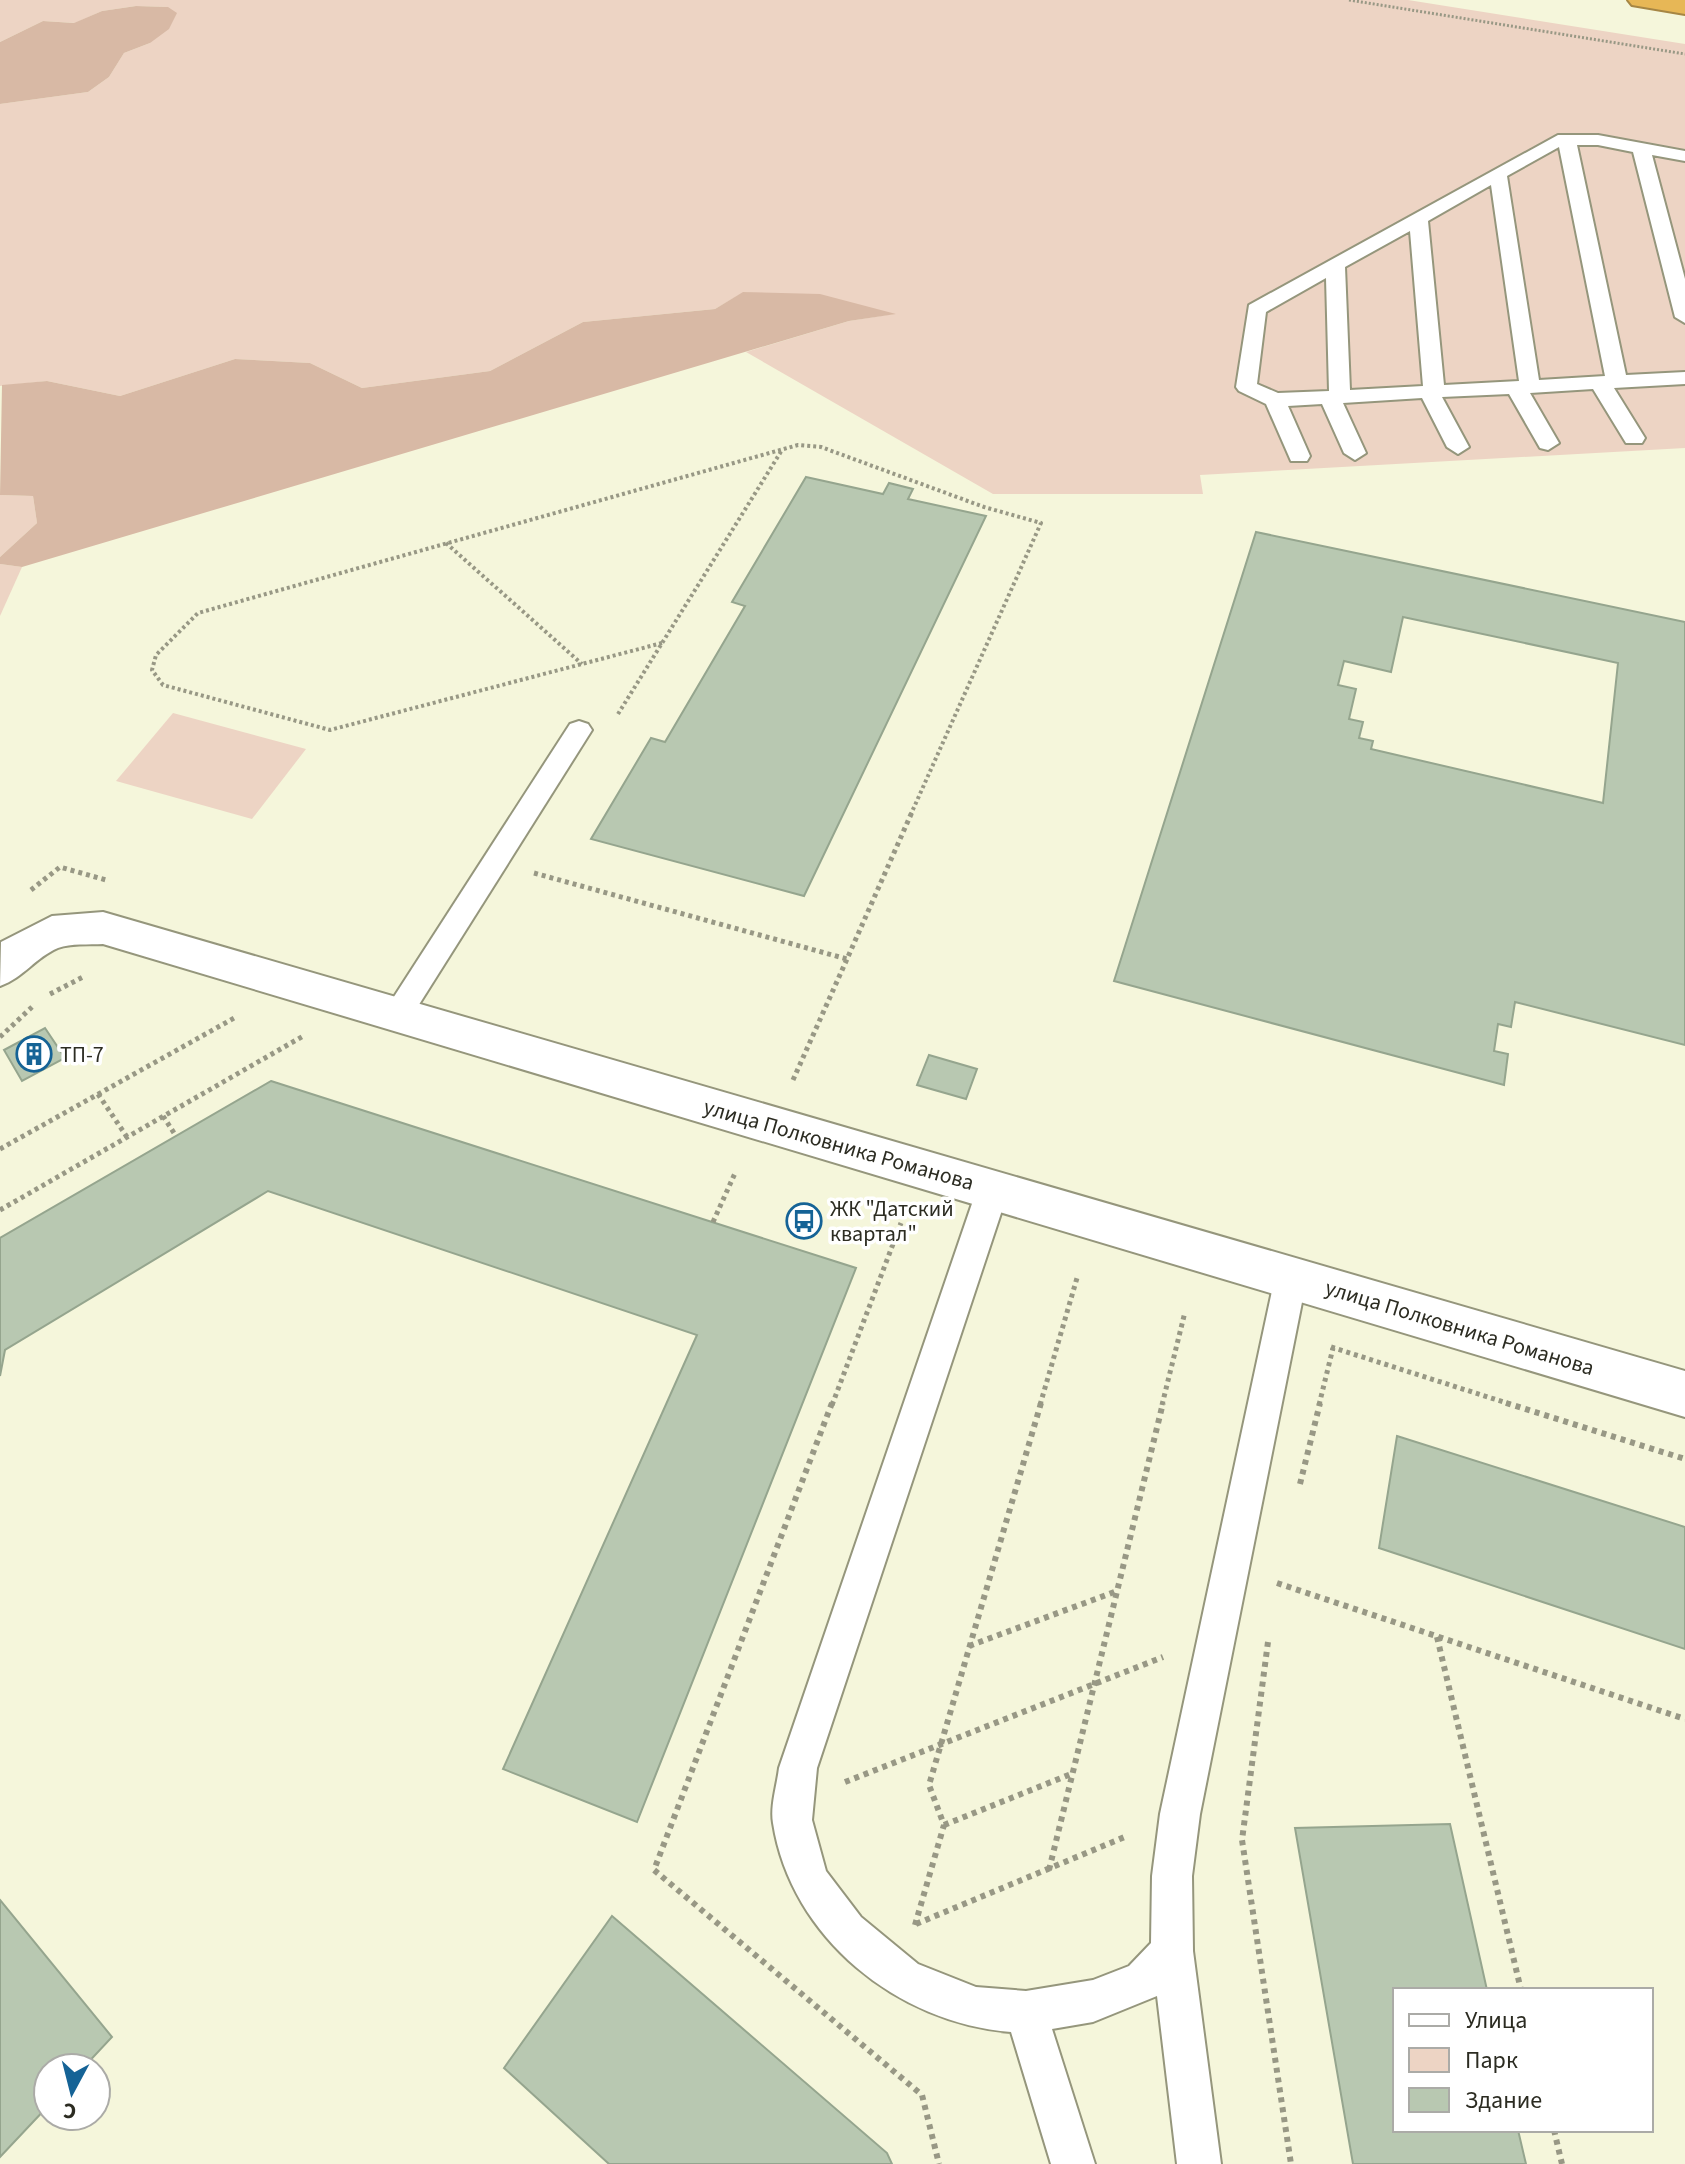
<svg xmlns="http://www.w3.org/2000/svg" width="1685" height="2164" font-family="'Source Sans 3',sans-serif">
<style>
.green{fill:#edd4c4}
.forest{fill:#d8b9a5}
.building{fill:#b8c8b1;stroke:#95a58e;stroke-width:2;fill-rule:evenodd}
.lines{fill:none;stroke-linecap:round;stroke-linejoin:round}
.lane-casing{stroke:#95967c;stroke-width:4}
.street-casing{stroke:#95967c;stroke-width:4}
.highway-casing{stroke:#a68644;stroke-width:4}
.path-far3{stroke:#989885;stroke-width:3;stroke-dasharray:2 2;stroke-linecap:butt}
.path-far2{stroke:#989885;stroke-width:4;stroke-dasharray:3 3;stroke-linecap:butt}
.path-far1{stroke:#989885;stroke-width:5;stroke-dasharray:4 4;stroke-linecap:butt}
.path{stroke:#989885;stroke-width:6;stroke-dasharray:5 5;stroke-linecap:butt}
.lane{fill:#fff;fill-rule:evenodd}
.street{fill:#fff;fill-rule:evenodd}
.highway{fill:#e7b756;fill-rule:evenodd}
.labels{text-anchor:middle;stroke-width:7;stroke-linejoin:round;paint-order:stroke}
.poi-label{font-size:22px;fill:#2c2c22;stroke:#fff;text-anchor:start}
.street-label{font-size:22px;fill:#2c2c22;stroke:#fff}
</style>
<rect width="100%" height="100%" fill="#f5f6db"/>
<g class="green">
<polygon points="0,0 1408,0 1685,44 1685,448 1200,475 1203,494 993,494 746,352 849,321 893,314 744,292 715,309 583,322 490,371 362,388 310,363 235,359 120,396 47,381 0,386 0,104 88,92 109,77 124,53 150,43 168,7 136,6 102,11 75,23 43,21 0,42"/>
<polygon points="0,495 33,496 37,523 0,557"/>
<polygon points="0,564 22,567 0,616"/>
<polygon points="173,713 306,749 252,819 116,781"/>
</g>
<g class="forest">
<polygon points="136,6 168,7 177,13 169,29 150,43 124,53 109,77 88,92 0,104 0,42 43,21 74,23 102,11"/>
<polygon points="743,292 820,294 896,314 849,321 22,567 0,564 0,557 37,523 33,496 0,495 2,385 47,381 120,396 235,359 310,363 362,388 490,371 583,322 715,309"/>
</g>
<g class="building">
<polygon points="806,477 883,494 889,483 913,489 908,499 986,516 804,896 591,839 651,738 665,742 745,606 732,602"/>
<path d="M1256,532l429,90v423l-170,-43 -4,25 -13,-3 -4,27 14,3 -4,31 -390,-104zM1403,617l215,46 -15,140 -232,-54 2,-8 -14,-3 4,-16 -14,-3 7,-30 -18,-4 6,-24 47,11z"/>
<polygon points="45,1028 65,1058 22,1081 4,1050"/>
<polygon points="929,1055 977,1069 966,1099 917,1085"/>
<polygon points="271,1081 856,1268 637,1822 503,1769 697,1335 268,1191 5,1350 0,1376 0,1238"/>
<polygon points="1397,1436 1685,1527 1685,1649 1379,1548"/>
<polygon points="1450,1824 1487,1990 1395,1990 1395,2130 1518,2130 1526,2164 1353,2164 1295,1828"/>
<polygon points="0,1900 112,2037 83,2068 48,2068 48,2106 0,2157"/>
<polygon points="612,1916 887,2153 892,2164 609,2164 504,2068"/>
</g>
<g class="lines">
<defs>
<g id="lane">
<path d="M1558,135h40l87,16v10l-33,-6 33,124v44l-10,-6 -42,-165 -35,-7h-21l49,230 59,-3v12l-71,4 31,50 -3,5h-16l-33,-54 -63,4 29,50 -11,7 -8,-2 -31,-54 -67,3 27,50 -11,7 -11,-7 -25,-49 -79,5 23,50 -11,7 -11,-7 -22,-49 -34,2 22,50 -3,5h-16l-25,-57 -27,-13 -3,-4 13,-82zM1559,147l46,229 -66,4 -32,-204zM1491,185l28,196 -75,4 -16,-164zM1410,231l13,155 -73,4 -5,-123zM1326,278l3,113 -51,2 -21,-9 9,-72z"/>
<polygon points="579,721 588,724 592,730 408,1022 398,1026 388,1022 383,1014 388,1006 570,724"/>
<path d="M993,1175l11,4 5,10 -192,579 -5,52 14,51 35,46 57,47 58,23 50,4 67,-11 36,-14 22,-23 1,-67 8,-62 115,-537 4,-10 12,-5 12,5 4,10 -107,537 -8,62 1,75 28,213h-44l-20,-168 -64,26 -41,7 43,135h-44l-40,-132c-113,-9 -220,-94 -238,-209 -3,-17 4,-38 6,-55l198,-579 5,-10z"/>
</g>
<path id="street" d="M103,912l1582,459v46l-1582,-473c-14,1 -32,-1 -45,4 -22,9 -35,30 -58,38l1,-44 51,-26z"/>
<polygon id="highway" points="1628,0 1685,0 1685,14 1632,5"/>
</defs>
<use href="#lane" class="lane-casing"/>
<use href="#street" class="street-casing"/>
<use href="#highway" class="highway-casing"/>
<polyline class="path-far3" points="1349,0 1685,54"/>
<g class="path-far2">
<polyline points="446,543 582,664"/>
<polyline points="662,643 330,730 163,685 152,670 156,655 198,613 798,445 821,447 984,507 1041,523 911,814"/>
<polyline points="618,714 782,450"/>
</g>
<g class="path-far1">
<polyline points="534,873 847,959 912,812"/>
<polyline points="31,890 60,867 106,880"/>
<polyline points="50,994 83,977"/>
<polyline points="0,1037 32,1007"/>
<polyline points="793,1080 847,959"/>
<polyline points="98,1094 127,1137"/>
<polyline points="163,1116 176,1136"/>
<polyline points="0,1149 236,1017"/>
<polyline points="0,1210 305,1035"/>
<polyline points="713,1222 736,1171"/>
<polyline points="1331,1347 1513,1405"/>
<polyline points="832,1405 901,1223"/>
<polyline points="1040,1405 1077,1278"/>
<polyline points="1162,1405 1185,1312"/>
<polyline points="1319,1405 1333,1348"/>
</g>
<g class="path">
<polyline points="832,1403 654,1870 922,2095 939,2164"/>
<polyline points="1506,1403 1685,1459"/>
<polyline points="1300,1484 1320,1403"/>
<polyline points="1277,1583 1685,1719"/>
<polyline points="1437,1637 1521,1990"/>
<polyline points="1268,1642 1242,1840 1291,2164"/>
<polyline points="969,1646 1117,1591"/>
<polyline points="845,1782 1163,1657"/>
<polyline points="944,1825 1071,1774"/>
<polyline points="1049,1870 1163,1403"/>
<polyline points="916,1924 1127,1836"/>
<polyline points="915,1925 944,1825 929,1785 1041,1403"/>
<polyline points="1554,2130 1562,2164"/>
</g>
<use href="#lane" class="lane"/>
<use href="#street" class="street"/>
<use href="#highway" class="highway"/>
</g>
<defs>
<symbol id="building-ring" viewBox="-11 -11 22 22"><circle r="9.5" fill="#fff" stroke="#156396" stroke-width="1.5"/><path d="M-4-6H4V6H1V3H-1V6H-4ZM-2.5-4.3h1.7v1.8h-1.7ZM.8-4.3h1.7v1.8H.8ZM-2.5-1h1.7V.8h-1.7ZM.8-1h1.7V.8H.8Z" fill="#156396"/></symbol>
<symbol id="bus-ring" viewBox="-11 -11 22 22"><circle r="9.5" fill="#fff" stroke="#156396" stroke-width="1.5"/><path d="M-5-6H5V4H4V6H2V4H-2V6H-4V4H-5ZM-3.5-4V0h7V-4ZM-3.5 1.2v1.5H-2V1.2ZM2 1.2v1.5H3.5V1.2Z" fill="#156396"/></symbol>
</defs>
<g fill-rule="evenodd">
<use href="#building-ring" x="14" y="1034" width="40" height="40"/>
<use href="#bus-ring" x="784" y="1201" width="40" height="40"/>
</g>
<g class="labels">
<g class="poi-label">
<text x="60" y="1062">ТП-7</text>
<text x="830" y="1216">ЖК "Датский<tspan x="830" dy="25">квартал"</tspan></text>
</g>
<g class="street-label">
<text transform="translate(839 1144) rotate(16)" y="8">улица Полковника Романова</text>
<text transform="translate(1460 1327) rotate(17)" y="8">улица Полковника Романова</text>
</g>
</g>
<rect x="1393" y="1988" width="260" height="144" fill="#ffffff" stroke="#ababa7" stroke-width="2"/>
<rect x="1409" y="2014" width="40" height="12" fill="#ffffff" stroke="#ababa7" stroke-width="2"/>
<text x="1465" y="2028" font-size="24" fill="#2c2c22">Улица</text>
<rect x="1409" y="2048" width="40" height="24" fill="#edd4c4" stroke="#ababa7" stroke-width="2"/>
<text x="1465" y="2068" font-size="24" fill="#2c2c22">Парк</text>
<rect x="1409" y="2088" width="40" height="24" fill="#b8c8b1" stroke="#ababa7" stroke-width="2"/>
<text x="1465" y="2108" font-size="24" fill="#2c2c22">Здание</text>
<g transform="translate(72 2092) rotate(187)"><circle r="38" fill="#ffffff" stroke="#ababa7" stroke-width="2"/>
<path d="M0-6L14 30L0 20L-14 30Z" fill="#156396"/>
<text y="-12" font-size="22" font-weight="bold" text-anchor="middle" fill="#2c2c22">С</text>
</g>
</svg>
